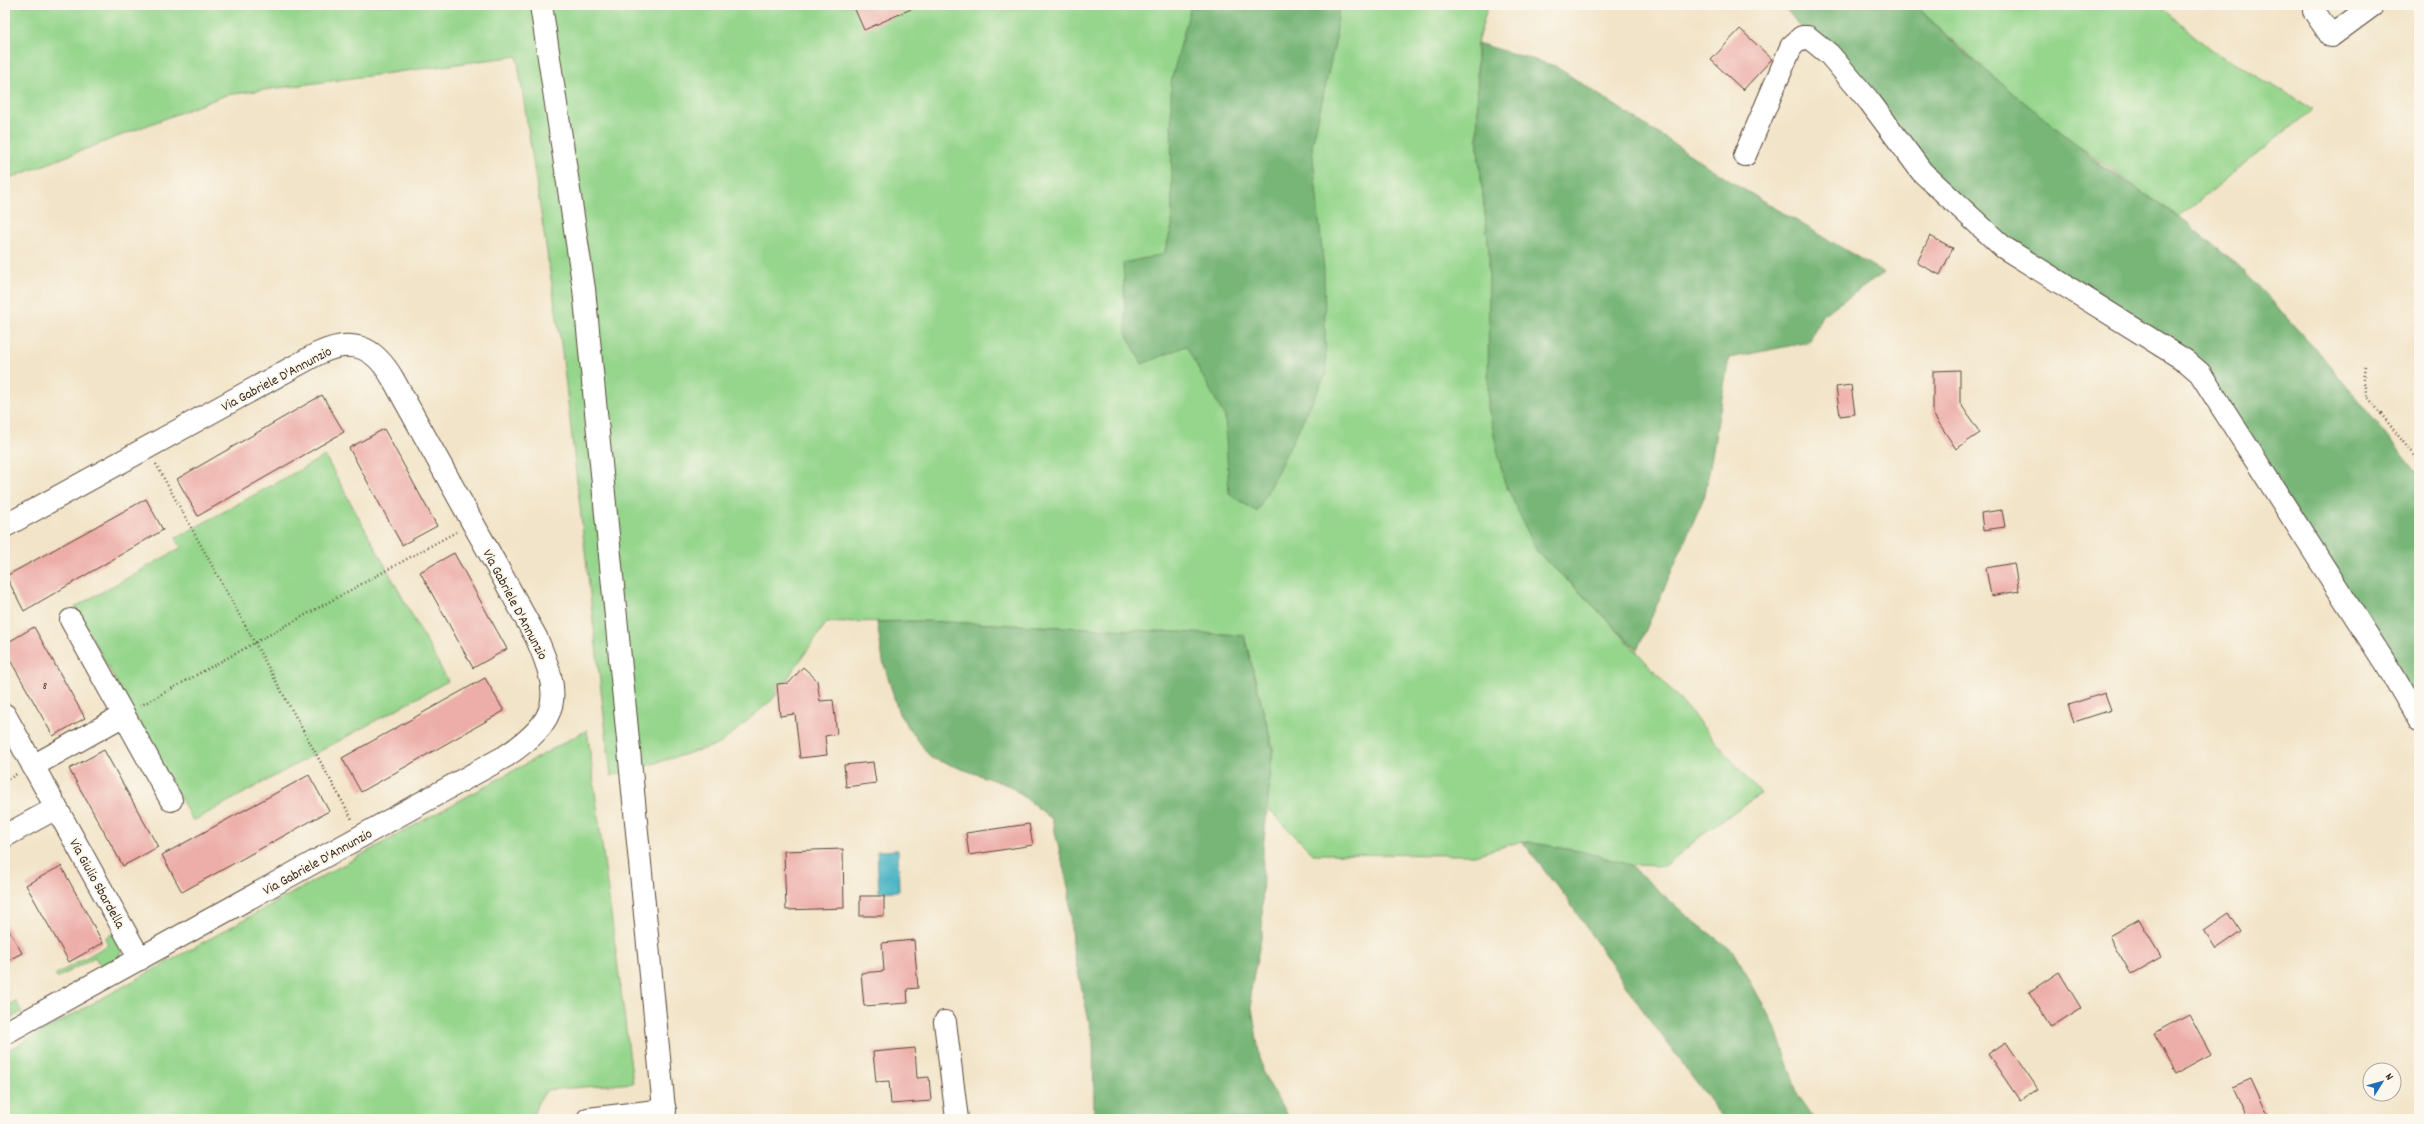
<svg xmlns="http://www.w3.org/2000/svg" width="2424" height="1124" font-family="Dekko,sans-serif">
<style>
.green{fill:#95d58c;stroke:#688055}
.forest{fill:#78b678;stroke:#5a704b}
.water{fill:#45b2c2;stroke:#406e70}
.building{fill:#edada8}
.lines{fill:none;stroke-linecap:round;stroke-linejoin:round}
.minor-casing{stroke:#564638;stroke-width:24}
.path{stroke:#564638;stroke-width:2.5;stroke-dasharray:1 3;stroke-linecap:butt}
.minor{stroke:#fff;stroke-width:22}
.labels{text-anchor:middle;stroke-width:4;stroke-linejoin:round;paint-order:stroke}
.number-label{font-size:12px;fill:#684b40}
.street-label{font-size:14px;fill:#3b2a1e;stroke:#fbf7ec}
</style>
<rect width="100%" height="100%" fill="#fbf7ec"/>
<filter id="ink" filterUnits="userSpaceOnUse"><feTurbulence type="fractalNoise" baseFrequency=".025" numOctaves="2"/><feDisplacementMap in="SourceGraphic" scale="8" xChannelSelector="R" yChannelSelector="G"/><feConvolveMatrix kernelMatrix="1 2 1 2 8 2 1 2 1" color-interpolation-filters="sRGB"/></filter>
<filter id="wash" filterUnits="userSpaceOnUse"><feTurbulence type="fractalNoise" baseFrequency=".012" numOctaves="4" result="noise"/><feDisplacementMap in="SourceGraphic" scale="16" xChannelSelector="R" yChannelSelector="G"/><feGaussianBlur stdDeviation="0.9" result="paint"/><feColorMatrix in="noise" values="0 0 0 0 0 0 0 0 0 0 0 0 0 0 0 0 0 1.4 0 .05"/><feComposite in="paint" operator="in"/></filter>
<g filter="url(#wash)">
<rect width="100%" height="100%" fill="#f2e4c8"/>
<g class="green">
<path d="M5,5h1483l-11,38 1,107 11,99 48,303c82,74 152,158 223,242l-52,36 -43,36 -35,-1 -46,-13 -62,-11 -47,14 -162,-1 -47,-47 7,-58 -29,-114 -321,-14 -96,1 -54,77 -53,45 -109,32 -49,-425 -45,-295 -291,39 -221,85z"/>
<path d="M1915,5h243l52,44 103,60 -134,108c-94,-63 -183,-133 -264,-212z"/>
<polygon points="325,456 448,681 193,821 75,607 181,548 176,538"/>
<polygon points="587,730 633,1083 547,1090 538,1102 532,1119 5,1119 5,1052"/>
<polygon points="114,933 122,948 119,958 102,969 95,957 57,978 55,975 108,945 105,938"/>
<polygon points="16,1001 22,1012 5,1021 5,1007"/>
</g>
<g class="forest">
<polygon points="1191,5 1339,5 1336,38 1312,146 1324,271 1326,374 1257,512 1229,494 1225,417 1186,346 1142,364 1126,333 1123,263 1164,254 1172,226 1171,82"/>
<polygon points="1783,5 1915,5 1960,49 2024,102 2105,168 2179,217 2240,267 2326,361 2419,475 2419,720 2200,373 2003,247 1808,37"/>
<polygon points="1477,43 1555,66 1738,186 1884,273 1822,315 1809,342 1729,358 1705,495 1637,650 1574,586 1537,552 1504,481 1488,407 1489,249 1478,150"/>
<polygon points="923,621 1244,635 1273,749 1263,850 1262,933 1250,995 1262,1071 1289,1119 1097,1119 1094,1113 1093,1039 1072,945 1069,891 1052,819 1010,786 931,758 899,714 883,661 877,622"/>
<polygon points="1522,841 1584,852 1630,865 1687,916 1735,953 1775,1027 1799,1098 1814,1119 1724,1119 1642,1009 1565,896"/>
</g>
<polygon class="water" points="898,850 899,891 879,892 877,851"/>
<g id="blocks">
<g class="building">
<polygon points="853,5 920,5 864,30"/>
<polygon points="1740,29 1772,59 1743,90 1711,60"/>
<polygon points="1930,236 1953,248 1940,275 1917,263"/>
<polygon points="1960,370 1960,403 1980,433 1956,449 1933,414 1933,371"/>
<polygon points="1851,385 1855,414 1840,416 1836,387"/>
<polygon points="322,395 344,432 198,516 177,479"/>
<polygon points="384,429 437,526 402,545 349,448"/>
<polygon points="146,499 163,530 24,611 6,576"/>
<polygon points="2002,510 2005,527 1983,530 1981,513"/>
<polygon points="454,553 507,649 473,668 420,572"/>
<polygon points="2014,563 2019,591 1991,596 1986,568"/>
<polygon points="34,627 85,718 53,736 5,651 5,644"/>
<polygon points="803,667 817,680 820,701 833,700 837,734 825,736 827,755 800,758 795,714 780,716 777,684 789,683"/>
<polygon points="485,678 504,711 361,792 342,758"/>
<polygon points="2105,693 2111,710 2074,722 2068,705"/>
<polygon points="104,750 158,847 123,866 69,769"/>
<polygon points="873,762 876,783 846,787 844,765"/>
<polygon points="309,775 329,811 182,892 162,855"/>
<polygon points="1029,824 1033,845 969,855 966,833"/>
<polygon points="843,849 844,908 786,910 784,851"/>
<polygon points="61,866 103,943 69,962 26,885"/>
<rect x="860" y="896" width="24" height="20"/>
<polygon points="2229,913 2241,932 2216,949 2204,930"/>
<polygon points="2139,919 2161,957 2131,974 2109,936"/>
<polygon points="5,923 22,953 5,962"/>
<polygon points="914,940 918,988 907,989 908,1003 864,1006 861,973 884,971 882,943"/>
<polygon points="2059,972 2081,1008 2051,1027 2029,992"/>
<polygon points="2189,1014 2211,1054 2176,1073 2154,1033"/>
<polygon points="2006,1042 2038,1089 2020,1101 1988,1054"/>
<polygon points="915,1048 917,1078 929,1077 931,1101 891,1104 889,1081 876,1082 873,1052"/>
<polygon points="2251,1079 2269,1119 2247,1119 2232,1087"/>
</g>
</g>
</g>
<g filter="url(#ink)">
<use href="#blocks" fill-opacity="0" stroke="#564638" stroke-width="1"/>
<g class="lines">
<defs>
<g id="minor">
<polyline points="541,5 584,289 665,1119"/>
<polyline points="2314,11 2331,36 2373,5"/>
<polyline points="1745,155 1791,47 1802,37 1808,37 1829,54 1870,102 1922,172 2003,247 2186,361 2200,373 2394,677 2419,720"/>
<path d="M5,526l312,-172c35,-17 57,-8 76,25l143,258c26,59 25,82 -30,119l-501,277"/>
<polyline points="71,620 171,800"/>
<polyline points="5,715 140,959"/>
<polyline points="33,766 124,715"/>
<polyline points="5,836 56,808"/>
<polyline points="945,1022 957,1119"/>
<polyline points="588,1119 665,1110"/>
</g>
</defs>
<use href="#minor" class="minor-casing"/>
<g class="path">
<polyline points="2365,367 2363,379 2367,396 2419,462"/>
<polyline points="156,464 352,819"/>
<polyline points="140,706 456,532"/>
<polyline points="5,781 17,774"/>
</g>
<use href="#minor" class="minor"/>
</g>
</g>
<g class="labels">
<g class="number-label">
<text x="45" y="689">8</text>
</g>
<g class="street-label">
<text transform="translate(276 378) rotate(-28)" y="5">Via Gabriele D'Annunzio</text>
<text transform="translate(516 604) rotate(62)" y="5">Via Gabriele D'Annunzio</text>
<text transform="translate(317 861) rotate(-29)" y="5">Via Gabriele D'Annunzio</text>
<text transform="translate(98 883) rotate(61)" y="5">Via Giulio Sbardella</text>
</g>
</g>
<rect width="2424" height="1124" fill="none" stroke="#fbf7ec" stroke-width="20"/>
<g transform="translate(2382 1082) rotate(53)"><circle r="19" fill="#fbf7ec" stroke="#aea59a"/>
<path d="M0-3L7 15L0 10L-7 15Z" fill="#1f6fb2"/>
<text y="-6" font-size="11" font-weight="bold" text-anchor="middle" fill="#3b2a1e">N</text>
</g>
</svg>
